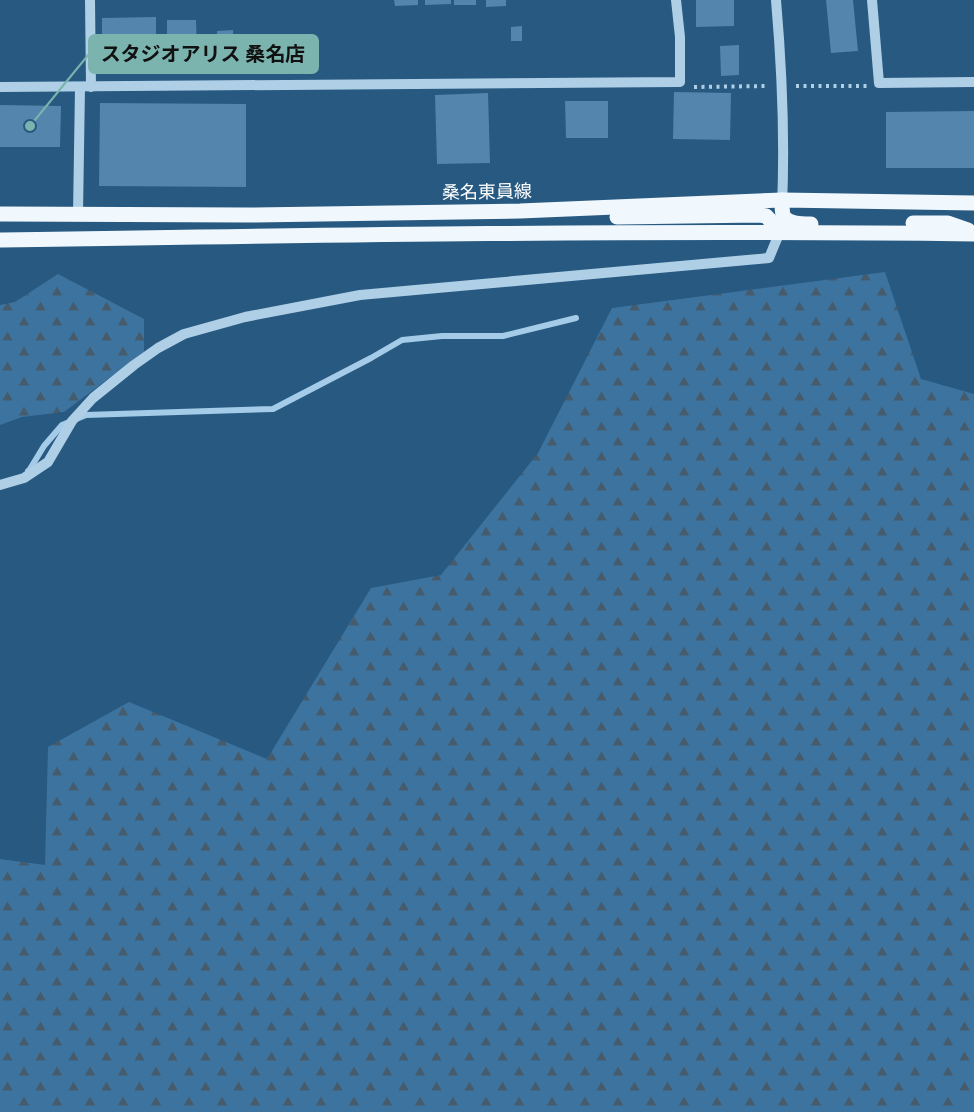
<svg xmlns="http://www.w3.org/2000/svg" width="974" height="1112" font-family="'Fira Sans','Noto Sans JP',sans-serif">
<style>
.forest{fill:url(#forest-firs)}
.lines{fill:none;stroke-linecap:round;stroke-linejoin:round}
.stream{stroke:#a4cbe7;stroke-width:6}
.building{fill:#5485ac}
.path{stroke:#afcfe6;stroke-width:4;stroke-dasharray:3 4.5;stroke-linecap:butt}
.minor{stroke:#afcfe6;stroke-width:10}
.major{stroke:#f0f7fd;stroke-width:15}
.labels{text-anchor:middle;stroke-width:4.5;stroke-linejoin:round;paint-order:stroke}
.street-label{font-size:18px;fill:#fff;stroke:#275981}
.leader{fill:none;stroke:#7bb4af;stroke-width:2}
.callout-dot{fill:#7bb4af;stroke:#275981;stroke-width:2}
.callout{fill:#7bb4af;stroke:#7bb4af;stroke-width:2}
.callout-label{font-size:20px;text-anchor:middle;font-weight:bold;fill:#111}
</style>
<defs>
<pattern id="forest-firs" width="22" height="20" patternUnits="userSpaceOnUse" patternTransform="scale(1.5)"><rect width="22" height="20" fill="#3c739f"/><path d="M5 1l3.5 6h-7zM16 11l3.5 6h-7z" fill="#465c6d"/></pattern>
</defs>
<rect width="100%" height="100%" fill="#275981"/>
<g class="forest">
<polygon points="885,272 921,379 974,394 974,1112 0,1112 0,859 45,865 48,747 129,702 267,759 371,588 441,575 538,453 612,308"/>
<polygon points="58,274 144,319 144,352 64,412 22,417 0,425 0,305 15,302"/>
</g>
<g class="lines">
<polyline class="stream" points="28,471 30,469 44,446 62,425 86,415 273,409 371,358 402,340 442,336 503,336 576,318"/>
</g>
<g class="building">
<polygon points="394,0 418,0 418,5 395,6"/>
<polygon points="425,0 451,0 451,4 425,5"/>
<rect x="454" y="0" width="22" height="5"/>
<polygon points="486,0 506,0 506,6 486,7"/>
<polygon points="696,0 734,0 734,26 696,27"/>
<polygon points="826,0 853,0 858,51 831,53"/>
<polygon points="156,17 156,56 102,56 102,18"/>
<polygon points="167,20 196,20 197,51 167,51"/>
<polygon points="522,26 522,41 511,41 511,27"/>
<polygon points="233,30 233,45 217,45 217,31"/>
<polygon points="739,45 739,75 721,76 720,46"/>
<polygon points="674,92 731,93 730,140 673,139"/>
<polygon points="488,93 490,163 437,164 435,95"/>
<polygon points="565,101 608,101 608,138 566,138"/>
<polygon points="100,103 246,104 246,187 99,186"/>
<polygon points="0,105 61,106 60,147 0,147"/>
<polygon points="974,111 974,168 886,168 886,112"/>
</g>
<g class="lines">
<g class="path">
<polyline points="796,86 867,86"/>
<polyline points="694,87 768,86"/>
</g>
<g class="minor">
<polyline points="90,0 91,87"/>
<path d="M776,0c6,69 9,138 6,207"/>
<polyline points="872,0 879,83 974,82"/>
<polyline points="0,87 680,82 680,37 676,0"/>
<polyline points="78,214 80,87"/>
<polyline points="0,485 24,478 48,462 72,421 93,398 134,365 158,348 184,334 245,317 360,295 769,258 781,229"/>
</g>
<g class="major">
<path d="M782,200c0,4 0,11 1,15 4,9 20,9 28,9"/>
<polyline points="0,214 248,215 520,211 782,200 974,203"/>
<polyline points="617,217 759,215 766,216 781,232"/>
<polyline points="913,223 948,223 968,230"/>
<path d="M0,240c325,-5 649,-10 974,-6"/>
</g>
</g>
<g class="labels">
<g class="street-label">
<text transform="translate(487 192) rotate(-1)" y="6">桑名東員線</text>
</g>
</g>
<path class="leader" d="M30 126L89 54"/>
<circle class="callout-dot" cx="30" cy="126" r="6"/>
<rect class="callout" x="89" y="35" width="229" height="38" rx="6"/>
<g class="callout-label">
<text x="203" y="61">スタジオアリス 桑名店</text>
</g>
</svg>
